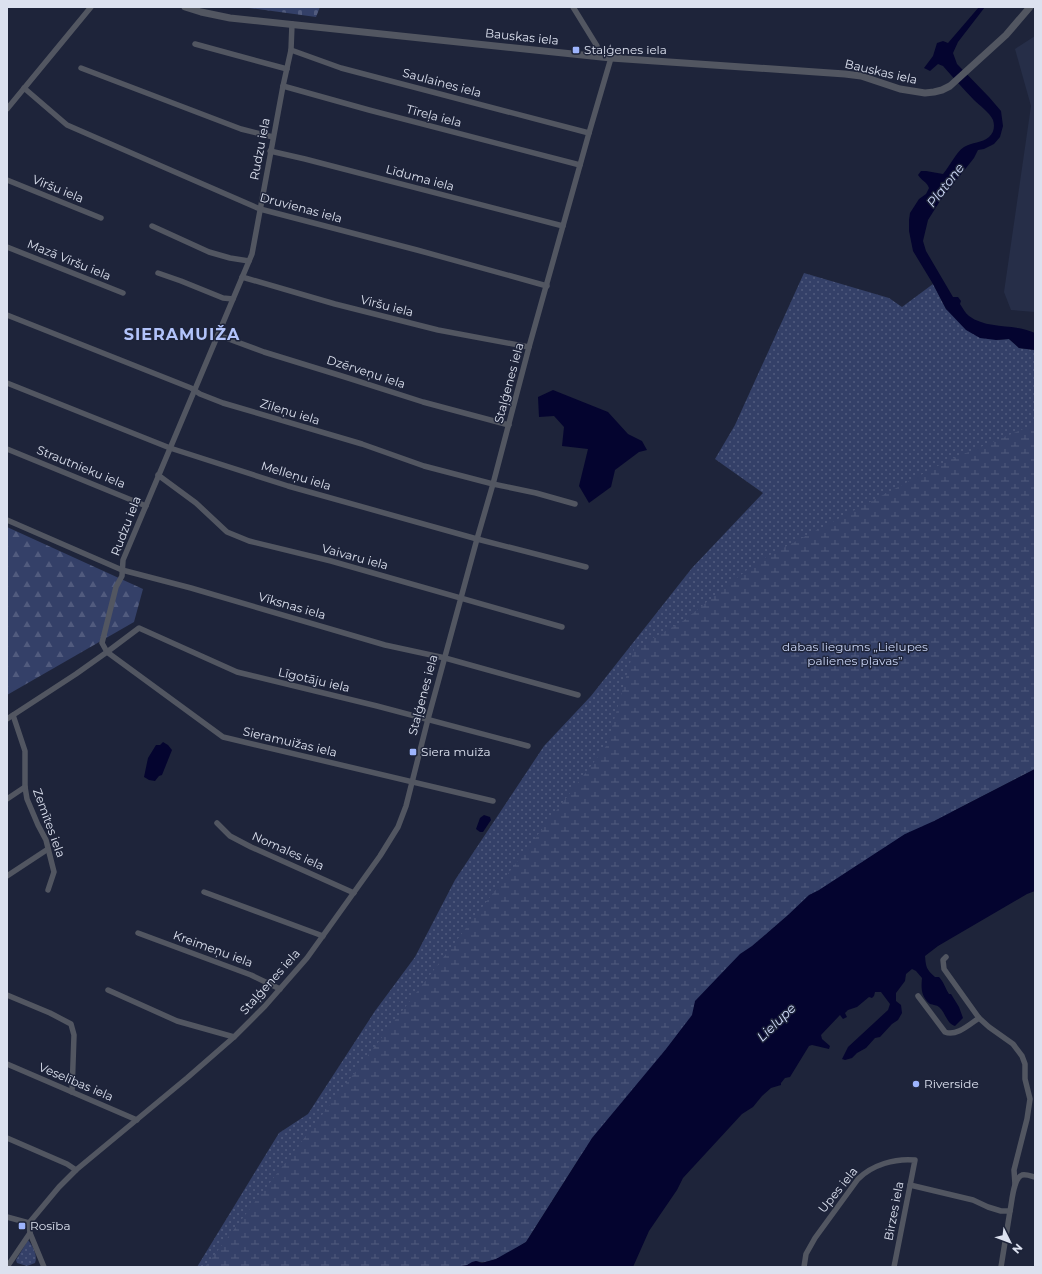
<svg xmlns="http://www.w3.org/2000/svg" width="1042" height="1274" font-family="Montserrat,sans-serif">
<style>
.built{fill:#262e48}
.green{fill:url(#green-dots)}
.forest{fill:url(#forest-firs)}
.wetland{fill:url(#wetland-marsh)}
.cemetery{fill:url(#cemetery-stones)}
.water{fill:#04042f}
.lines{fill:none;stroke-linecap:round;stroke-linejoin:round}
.minor{stroke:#525661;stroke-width:5.5}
.tertiary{stroke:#525661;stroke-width:7}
.poi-dot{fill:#9db4fd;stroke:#1e243a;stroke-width:1.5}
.labels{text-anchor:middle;stroke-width:3;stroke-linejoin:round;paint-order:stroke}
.street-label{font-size:12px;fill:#dce1ef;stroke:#1e243a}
.poi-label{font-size:12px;fill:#dce1ef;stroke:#1e243a;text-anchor:start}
.park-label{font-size:12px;fill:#c8d3f3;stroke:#1e243a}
.water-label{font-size:13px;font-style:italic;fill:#d0dbfb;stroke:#1e243a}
.district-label{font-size:16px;font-weight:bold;letter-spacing:1px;fill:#b2c3fa;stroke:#1e243a}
</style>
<defs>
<pattern id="green-dots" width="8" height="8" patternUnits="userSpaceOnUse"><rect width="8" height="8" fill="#344068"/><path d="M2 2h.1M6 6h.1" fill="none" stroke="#515b7e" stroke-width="1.8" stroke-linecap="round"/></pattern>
<pattern id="forest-firs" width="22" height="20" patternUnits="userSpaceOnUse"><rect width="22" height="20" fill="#344068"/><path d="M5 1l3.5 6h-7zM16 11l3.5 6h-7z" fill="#515b7e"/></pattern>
<pattern id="wetland-marsh" width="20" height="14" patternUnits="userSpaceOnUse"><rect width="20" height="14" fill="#344068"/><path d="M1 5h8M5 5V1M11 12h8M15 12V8" fill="none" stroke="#515b7e"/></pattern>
<pattern id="cemetery-stones" width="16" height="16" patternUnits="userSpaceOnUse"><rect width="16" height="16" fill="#344068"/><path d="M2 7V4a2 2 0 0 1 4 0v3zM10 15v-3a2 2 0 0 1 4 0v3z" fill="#515b7e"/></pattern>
</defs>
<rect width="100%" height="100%" fill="#1e243a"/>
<polygon class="built" points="1035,36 1035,312 1011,310 1004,292 1031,106 1015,49"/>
<g class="green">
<polygon points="804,273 889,298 902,307 933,284 946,309 996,340 1009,339 1019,348 1035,350 1035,452 1034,457 1035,458 978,788 461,1266 458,1267 197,1267 279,1133 308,1114 375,1011 415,957 455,880 544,746 591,696 692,568 763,493 715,459 735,425"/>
<path d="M28,1240c5,6 10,16 7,23l-8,3 -10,-3 -1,-3z"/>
</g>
<polygon class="forest" points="7,527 143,589 134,622 7,695"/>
<path class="wetland" d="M1035,424v28l-1,5 1,1v311l-101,52 -29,13 -86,56 -10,5 -21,20 -36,31 -12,8 -45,47 -3,14 -26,34 -74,89 -66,104c-12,8 -34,24 -50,19l-9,5h-6l-3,1h-253l402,-522 27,-96 49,-28 74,-59 190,-101z"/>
<polygon class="cemetery" points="242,7 320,7 316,17"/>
<g class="water">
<path d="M979,7h6l-27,35 -5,11 4,11 32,33 12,14 2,15 -3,11 -6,7 -10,5 -6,1 -4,8 -34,43 -12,19 -5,21 3,10 27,46h5l3,4 -1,3c3,4 5,9 9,12 19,14 45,7 66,17v17l-16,-2 -10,-9 -13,1 -16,-2 -14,-8 -20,-21 -13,-25 -20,-33 -4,-20v-11l1,-7 9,-14 7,-5 3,-6c-2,-6 -7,-7 -11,-13l3,-4h5l17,3c7,-8 13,-22 21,-27 8,-5 18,-4 25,-10 5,-4 6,-11 4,-17 -4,-8 -13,-14 -19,-20 -11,-11 -21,-23 -31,-34l-5,-2 -8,7 -6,-3 9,-12 4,-13 6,-2 5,2z"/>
<polygon points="553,390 608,412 628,434 642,441 647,450 639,452 615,470 611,487 589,503 579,486 588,449 562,446 564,427 554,416 539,417 538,397"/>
<polygon points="163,742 168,745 172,750 162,775 159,776 155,781 149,780 144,777 148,758 156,745 160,745"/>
<path d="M1035,769v122l-8,3 -89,52 -13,10c1,11 1,13 10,21h4c5,5 6,11 10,17h2l8,13 4,11 -8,8c-9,-3 -9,-13 -16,-19 -2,-2 -6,-2 -9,-3 -9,-7 -9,-16 -8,-26l-6,-7 -4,-2 -6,5 -1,7 -9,12v8l5,4 1,8 -4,7 -6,4 -12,13 -5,1 -9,10 -9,5 -5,5 -7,2 -3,-1 6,-12 40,-37 2,-6 -9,-12h-6l-1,4 -2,2 -3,-1 -12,10 -9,3 -3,3 2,4 -4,2 -3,-4 -19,20 1,4 8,7 -1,3 -17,-4 -3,1 -19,31 -5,1 -4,5v2l-10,3 -9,8 -9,11 -11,7 -59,64 -6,12 -28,41 -16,36h-175l3,-1 6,-1 5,-3 4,-1 6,2 14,-4 30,-17 66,-104 74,-89 26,-34 3,-14 45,-47 12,-8 36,-31 21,-20 10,-5 86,-56 29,-13z"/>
<polygon points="484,815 490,817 491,820 483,832 480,832 476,829 480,818"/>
</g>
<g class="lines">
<g class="minor">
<polyline points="573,7 597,46 597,56"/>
<polyline points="195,44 287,69"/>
<polyline points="291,50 341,68 589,133"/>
<polyline points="81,68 241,129 273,137"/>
<polyline points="283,86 369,110 580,165"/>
<polyline points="24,88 67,125 260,209 417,250 547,286"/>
<polyline points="7,109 91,7"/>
<polyline points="270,151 305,159 563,226"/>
<polyline points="7,180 101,218"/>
<polyline points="152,226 209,252 230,258 249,261"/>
<polyline points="7,247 123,293"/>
<polyline points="158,273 181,281 223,298 233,299"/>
<polyline points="242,277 335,304 438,330 529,347"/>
<polyline points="7,315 191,388 200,394 223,403 362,444 424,466 493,484 536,493 575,504"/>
<polyline points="218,335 264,352 345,377 423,402 509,425"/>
<polyline points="7,383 170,448 288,486 477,539 586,567"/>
<polyline points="7,449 146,506"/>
<polyline points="158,475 196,503 227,532 249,541 331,561 562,627"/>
<polyline points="7,520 122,570 191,588 385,645 445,658 578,695"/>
<polyline points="13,715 25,751 25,787 27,799 38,825 46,840 54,872 48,890"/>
<polyline points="7,719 76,674 107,652 102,643 116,587 122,576 123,560 252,254 283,86 291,50 292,24"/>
<polyline points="7,799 25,787"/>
<polyline points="493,801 223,737 107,652 139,628 237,672 377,706 528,746"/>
<polyline points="217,823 230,836 251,847 354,893"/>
<polyline points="7,876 48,849"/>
<polyline points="204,892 323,936"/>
<polyline points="138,933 251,975 280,989"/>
<polyline points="946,957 943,960 944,969 979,1018 989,1027 1013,1044 1022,1056 1025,1064 1025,1079 1030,1099 1027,1119 1014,1170 1015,1184"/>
<polyline points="108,990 177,1021 234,1037"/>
<polyline points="7,995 50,1013 71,1024 74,1035 72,1092"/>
<path d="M918,996l27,36c11,5 25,-8 34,-14"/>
<polyline points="7,1064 137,1120"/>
<polyline points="7,1138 67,1164 76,1170"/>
<polyline points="910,1185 973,1200 988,1207 1001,1211 1010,1211 1001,1267"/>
<path d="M1010,1211c2,-8 3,-33 12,-36 4,-1 9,1 13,2"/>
<polyline points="7,1217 29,1223"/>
<polyline points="30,1233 44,1267"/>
<polyline points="7,1267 30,1233 29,1223 59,1187 76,1170 187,1078 234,1037 265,1006 307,958 380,856 398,827 406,806 428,719 477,539 493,484 529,347 589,133 611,58"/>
<path d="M804,1267l2,-13 9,-16 43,-59c14,-14 37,-21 57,-19l-21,107"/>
</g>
<polyline class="tertiary" points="185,7 201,12 230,18 611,58 845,74 861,76 900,89 925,93 934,92 942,90 950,86 1006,35 1030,7"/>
</g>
<g class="poi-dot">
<rect x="572" y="46" width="8" height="8" rx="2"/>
<rect x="409" y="748" width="8" height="8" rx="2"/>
<circle cx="916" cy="1084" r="4"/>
<rect x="18" y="1222" width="8" height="8" rx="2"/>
</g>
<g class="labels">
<g class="street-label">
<text transform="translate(522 37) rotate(6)" y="4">Bauskas iela</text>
<text transform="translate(881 72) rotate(13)" y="4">Bauskas iela</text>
<text transform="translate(442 83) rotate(15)" y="4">Saulaines iela</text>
<text transform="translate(434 116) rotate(15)" y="4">Tīreļa iela</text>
<text transform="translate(260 149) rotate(-79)" y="4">Rudzu iela</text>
<text transform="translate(420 178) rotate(15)" y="4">Līduma iela</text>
<text transform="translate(58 189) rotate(22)" y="4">Viršu iela</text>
<text transform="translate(301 208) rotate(15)" y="4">Druvienas iela</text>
<text transform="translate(69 260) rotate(22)" y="4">Mazā Viršu iela</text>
<text transform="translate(387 306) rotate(14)" y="4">Viršu iela</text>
<text transform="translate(366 372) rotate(18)" y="4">Dzērveņu iela</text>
<text transform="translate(509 383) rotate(-75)" y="4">Staļģenes iela</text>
<text transform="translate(290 412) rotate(17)" y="4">Zileņu iela</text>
<text transform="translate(81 467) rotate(22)" y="4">Strautnieku iela</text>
<text transform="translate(296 476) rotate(17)" y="4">Melleņu iela</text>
<text transform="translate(126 526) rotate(-69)" y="4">Rudzu iela</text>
<text transform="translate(355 557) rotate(15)" y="4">Vaivaru iela</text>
<text transform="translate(292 606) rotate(16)" y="4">Vīksnas iela</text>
<text transform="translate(314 680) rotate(13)" y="4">Līgotāju iela</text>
<text transform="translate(423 695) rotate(-75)" y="4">Staļģenes iela</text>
<text transform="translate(290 742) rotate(13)" y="4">Sieramuižas iela</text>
<text transform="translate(49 823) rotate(70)" y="4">Zemītes iela</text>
<text transform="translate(288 851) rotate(24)" y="4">Nomales iela</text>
<text transform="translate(213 949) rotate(20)" y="4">Kreimeņu iela</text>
<text transform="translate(270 982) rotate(-48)" y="4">Staļģenes iela</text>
<text transform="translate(76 1082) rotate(23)" y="4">Veselības iela</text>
<text transform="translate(838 1190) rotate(-51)" y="4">Upes iela</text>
<text transform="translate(894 1211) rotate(-79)" y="4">Birzes iela</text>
</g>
<g class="poi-label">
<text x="584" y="54">Staļģenes iela</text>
<text x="421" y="756">Siera muiža</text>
<text x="924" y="1088">Riverside</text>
<text x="30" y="1230">Rosība</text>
</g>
<g class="park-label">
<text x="855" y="651">dabas liegums „Lielupes<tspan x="855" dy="14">palienes pļavas”</tspan></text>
</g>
<g class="water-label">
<text transform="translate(945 185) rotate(-52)" y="5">Platone</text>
<text transform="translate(776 1022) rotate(-44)" y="5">Lielupe</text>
</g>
<g class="district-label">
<text x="182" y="340">SIERAMUIŽA</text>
</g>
</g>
<rect width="1042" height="1274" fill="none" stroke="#dce1ef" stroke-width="16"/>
<g transform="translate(1010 1242) rotate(132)" stroke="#1e243a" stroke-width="3" paint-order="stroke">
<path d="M0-3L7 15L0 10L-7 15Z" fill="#dce1ef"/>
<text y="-6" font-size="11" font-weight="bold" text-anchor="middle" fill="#dce1ef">N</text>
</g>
</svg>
